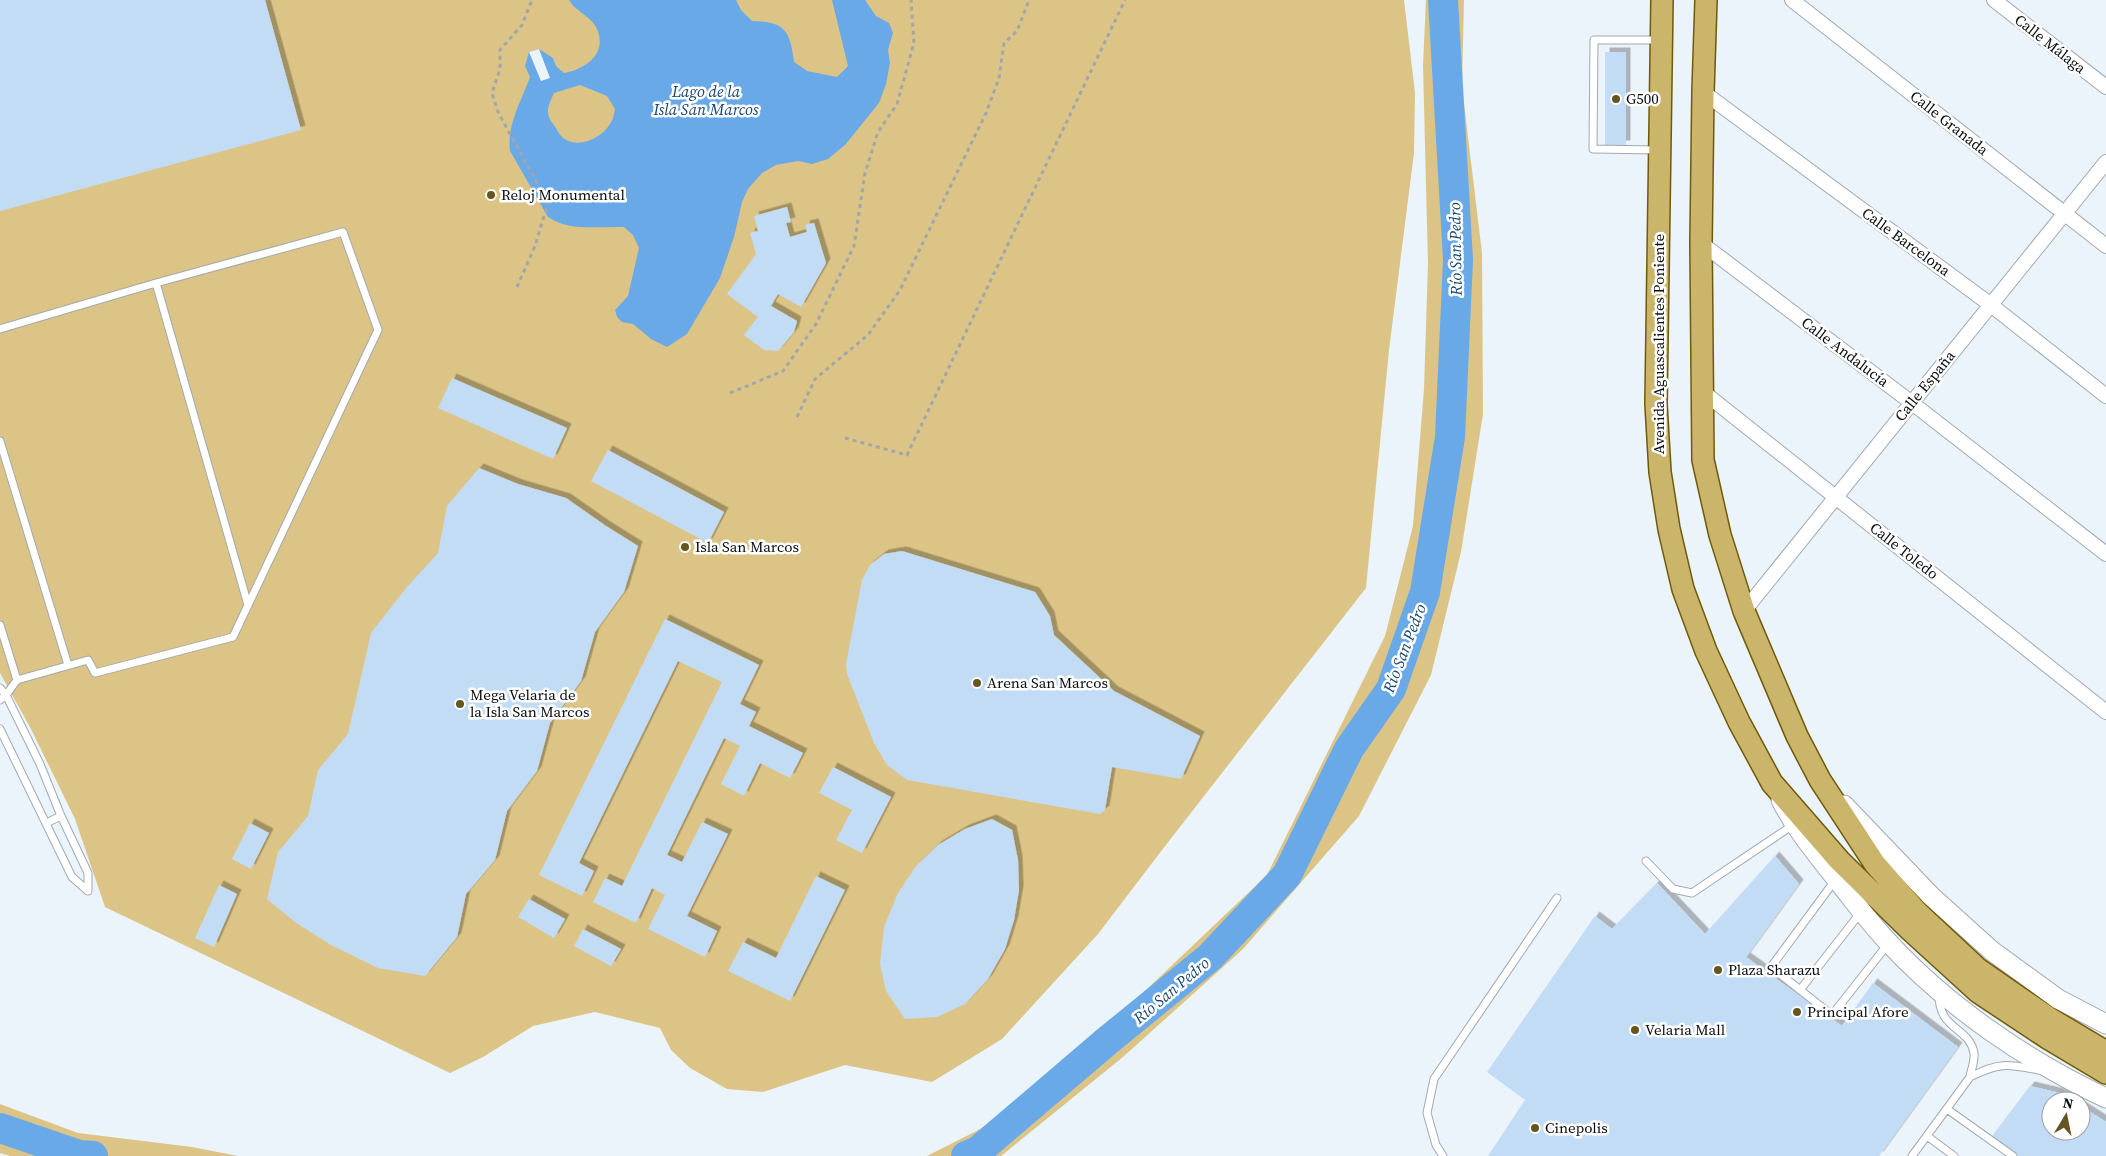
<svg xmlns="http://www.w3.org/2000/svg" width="2106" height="1156" font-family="'Source Serif 4',serif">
  <defs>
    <filter id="shadow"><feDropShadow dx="4.5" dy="-4.5" stdDeviation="0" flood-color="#0004"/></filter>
  </defs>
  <rect width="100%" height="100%" fill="#ebf3fb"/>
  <path fill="#dcc486" d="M0 0H1404L1415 93 1414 153 1389 350 1366 588 1162 850 1098 934 1002 1039 932 1082 845 1065 763 1092 727 1089 690 1068 671 1050 660 1028 595 1012 533 1026 483 1057 450 1073 105 907 75 819 31 729 0 673Z
    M1426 0H1464L1462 87 1482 253 1483 414 1461 552 1431 675 1359 816 1243 949 1123 1057 1001 1156H927L1010 1114 1147 989 1267 875 1385 636 1413 526 1424 389 1428 264 1423 65Z
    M0 1104 78 1133 192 1147 238 1156H10L0 1153Z"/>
  <path fill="#69a9e8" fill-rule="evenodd" d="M569 0H736L741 10 752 21C785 22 790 30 794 62L807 71 837 77 848 66 832 0H865L876 16 889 23 893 33 888 50 890 63 886 84 879 103 845 145 828 159 812 164 798 161 776 165 762 173 748 189 742 202 734 237 720 278 687 334 667 347 651 339 633 324 622 322 617 317 615 310 628 296 639 248 633 235 624 227C598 226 570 232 548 217L510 151C507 124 521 102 530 77L525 66 529 52 539 49 553 58 556 66 564 73C586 69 609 53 596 27 590 16 574 10 569 0ZM580 85 607 96 615 109C614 114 613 120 610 124 601 139 578 149 563 138 560 135 558 132 556 128 545 114 546 110 554 93Z"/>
  <path fill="#ebf3fb" d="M539 49 550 78 541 81 529 52Z"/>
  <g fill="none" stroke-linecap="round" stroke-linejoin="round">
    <path stroke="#69a9e8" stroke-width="30" d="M0 1128 79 1155 93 1156
      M966 1156 978 1151 1107 1041 1210 957 1287 875 1349 749 1391 689 1425 592 1450 437 1458 260 1443 0"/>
  </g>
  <path fill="#c2dcf6" filter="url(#shadow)" d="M0 0H265L301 130 0 211Z
    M1605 52H1626V145H1605Z
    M787 207 791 222 786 223 790 237 807 232 805 225 814 223 826 263 801 307 778 294 771 306 797 321 794 332 778 351 764 350 744 335 758 317 727 294 756 254 750 233 758 231 754 216Z
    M452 378 567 428 553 459 438 408Z
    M608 450 724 512 708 543 591 481Z
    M479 468 518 484 566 498 606 526 638 546 624 592 595 632 581 681 550 723 537 771 507 811 495 860 466 894 457 937 425 976 378 968 331 945 295 922 267 899 278 852 308 816 318 770 348 734 371 633 406 588 438 553 447 506Z
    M902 551 1035 592 1050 616 1054 635 1114 691 1200 736 1181 779 1112 767 1105 810 1100 814 907 780 887 765 874 743 847 674 846 664 862 580 870 565 884 554Z
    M665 619 759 665 740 704 756 712 749 726 803 753 790 778 760 763 744 796 721 784 740 746 724 738 667 855 682 862 702 822 728 834 687 916 717 931 705 957 648 929 665 895 652 888 636 923 593 902 605 878 622 886 722 682 678 661 579 863 594 871 582 896 539 875Z
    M833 767 891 797 862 853 836 840 852 810 819 793Z
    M992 819 1012 830 1018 860 1019 890 1014 920 1005 949 988 979 965 1004 937 1017 905 1019 886 991 880 964 884 927 898 893 916 866 938 845 965 829Z
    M250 823 269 833 251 869 232 859Z
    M1775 856 1799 884 1746 957 1842 1026 1873 983 1958 1047 1879 1156H1488L1525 1100 1487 1072 1595 916 1612 929 1657 883 1705 934Z
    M816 876 845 890 790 1001 728 971 743 942 776 958Z
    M219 885 237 894 214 947 195 938Z
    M529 899 565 919 554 938 518 917Z
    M583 929 621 949 611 966 574 946Z
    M2030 1086 2060 1093 2072 1101H2051V1131H2081V1106L2106 1122V1156H2018L1992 1136Z"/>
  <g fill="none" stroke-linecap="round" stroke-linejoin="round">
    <g stroke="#a1a9b1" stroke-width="9">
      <path id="lane" d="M1657 150 1593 149 1594 40H1660
        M156 283 248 605
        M0 329 156 283 343 232 378 330 233 637 95 673 88 660 17 680
        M0 441 68 665
        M0 625 17 680 6 695 0 700
        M0 688 6 695 40 764 61 816 88 873V891L72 877 0 729
        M46 823 61 816
        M1646 861 1673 889 1692 893 1793 825
        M1836 879 1771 967 1832 1015 1888 944
        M1800 990 1861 912
        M1970 1077C1999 1062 2007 1064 2039 1070
        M1947 1109 2013 1156
        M1927 1136 1954 1156
        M1443 1156 1436 1145 1427 1113 1434 1079 1557 898
        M1912 1156 1970 1077C1971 1070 1975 1061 1974 1053 1969 1026 1938 1031 1939 993"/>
    </g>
    <g stroke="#a1a9b1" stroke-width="16">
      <path id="street" d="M1792 0 2106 246
        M1994 0 2106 87
        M1703 92 1991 305 2106 396
        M1701 243 1912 403 2106 554
        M1702 391 2106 712
        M1744 611 2106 162"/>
    </g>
    <g stroke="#a1a9b1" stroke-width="21">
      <path id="secondary" d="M1781 800C1796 830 1816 853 1837 880 1854 901 1869 922 1888 942 1947 1006 2027 1061 2106 1098
        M1844 805 1931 896 1992 951 2058 999 2106 1024"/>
    </g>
    <g stroke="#705a09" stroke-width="24">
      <path id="primary" d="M1662 0 1656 404 1660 472 1669 529 1683 589 1706 651 1739 722 1772 783 1839 860 1910 930 1978 992 2049 1039 2106 1073
        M1706 0 1703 92 1701 243 1703 460 1720 535 1744 611 1797 736 1820 780 1875 864 1917 912 1978 969 2049 1018 2106 1052"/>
    </g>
    <path stroke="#a0a6ac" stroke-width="3" stroke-dasharray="4 4" stroke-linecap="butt" d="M517 287 535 246 548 203 498 112 492 93 500 69V50L522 25 532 0
      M730 393 783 371 816 324 854 246 865 173 878 132 897 104 914 43 911 0
      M797 417 815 379 868 335 900 290 986 113 999 78 1004 43 1017 31 1029 0
      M845 438 907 455 1125 0"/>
    <use href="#lane" stroke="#fff" stroke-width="7"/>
    <use href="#street" stroke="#fff" stroke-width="14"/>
    <use href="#secondary" stroke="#fff" stroke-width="19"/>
    <use href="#primary" stroke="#cab56a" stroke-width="21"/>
  </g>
  <g fill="#665421" stroke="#fff" stroke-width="2">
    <circle cx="1616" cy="99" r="5"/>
    <circle cx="491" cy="195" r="5"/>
    <circle cx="685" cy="547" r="5"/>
    <circle cx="977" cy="683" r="5"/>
    <circle cx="460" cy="704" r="5"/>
    <circle cx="1718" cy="970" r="5"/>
    <circle cx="1797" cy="1012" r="5"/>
    <circle cx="1635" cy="1030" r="5"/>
    <circle cx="1535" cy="1128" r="5"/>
  </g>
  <g text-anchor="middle" stroke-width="5" stroke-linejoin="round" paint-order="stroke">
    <g font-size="15" fill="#090c0e" stroke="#fff">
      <text transform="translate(2050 44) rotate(38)" y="5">Calle Málaga</text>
      <text transform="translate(1949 123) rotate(38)" y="5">Calle Granada</text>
      <text transform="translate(1906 242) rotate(36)" y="5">Calle Barcelona</text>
      <text transform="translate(1659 344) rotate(-90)" y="5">Avenida Aguascalientes Poniente</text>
      <text transform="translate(1845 352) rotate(37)" y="5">Calle Andalucía</text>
      <text transform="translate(1925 386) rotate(-51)" y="5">Calle España</text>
      <text transform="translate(1904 551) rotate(38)" y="5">Calle Toledo</text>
    </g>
    <g font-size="15" fill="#090c0e" stroke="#fff" text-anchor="start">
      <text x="1626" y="104">G500</text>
      <text x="501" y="200">Reloj Monumental</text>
      <text x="695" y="552">Isla San Marcos</text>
      <text x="987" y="688">Arena San Marcos</text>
      <text x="470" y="700">Mega Velaria de<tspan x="470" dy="17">la Isla San Marcos</tspan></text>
      <text x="1728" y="975">Plaza Sharazu</text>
      <text x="1807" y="1017">Principal Afore</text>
      <text x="1645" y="1035">Velaria Mall</text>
      <text x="1545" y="1133">Cinepolis</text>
    </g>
    <g font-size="16" font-style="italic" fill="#18466f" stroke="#fff">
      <text x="706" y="97">Lago de la<tspan x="706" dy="18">Isla San Marcos</tspan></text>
      <text transform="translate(1455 249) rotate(-91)" y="6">Río San Pedro</text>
      <text transform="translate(1404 648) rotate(-69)" y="6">Río San Pedro</text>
      <text transform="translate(1171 990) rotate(-40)" y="6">Río San Pedro</text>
    </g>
  </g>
  <g transform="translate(2066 1116) rotate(10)"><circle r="24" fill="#ffffff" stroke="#9d9e9f"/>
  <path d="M0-4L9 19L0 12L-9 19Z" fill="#665421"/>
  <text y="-8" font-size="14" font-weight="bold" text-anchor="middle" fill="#090c0e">N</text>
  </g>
</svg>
